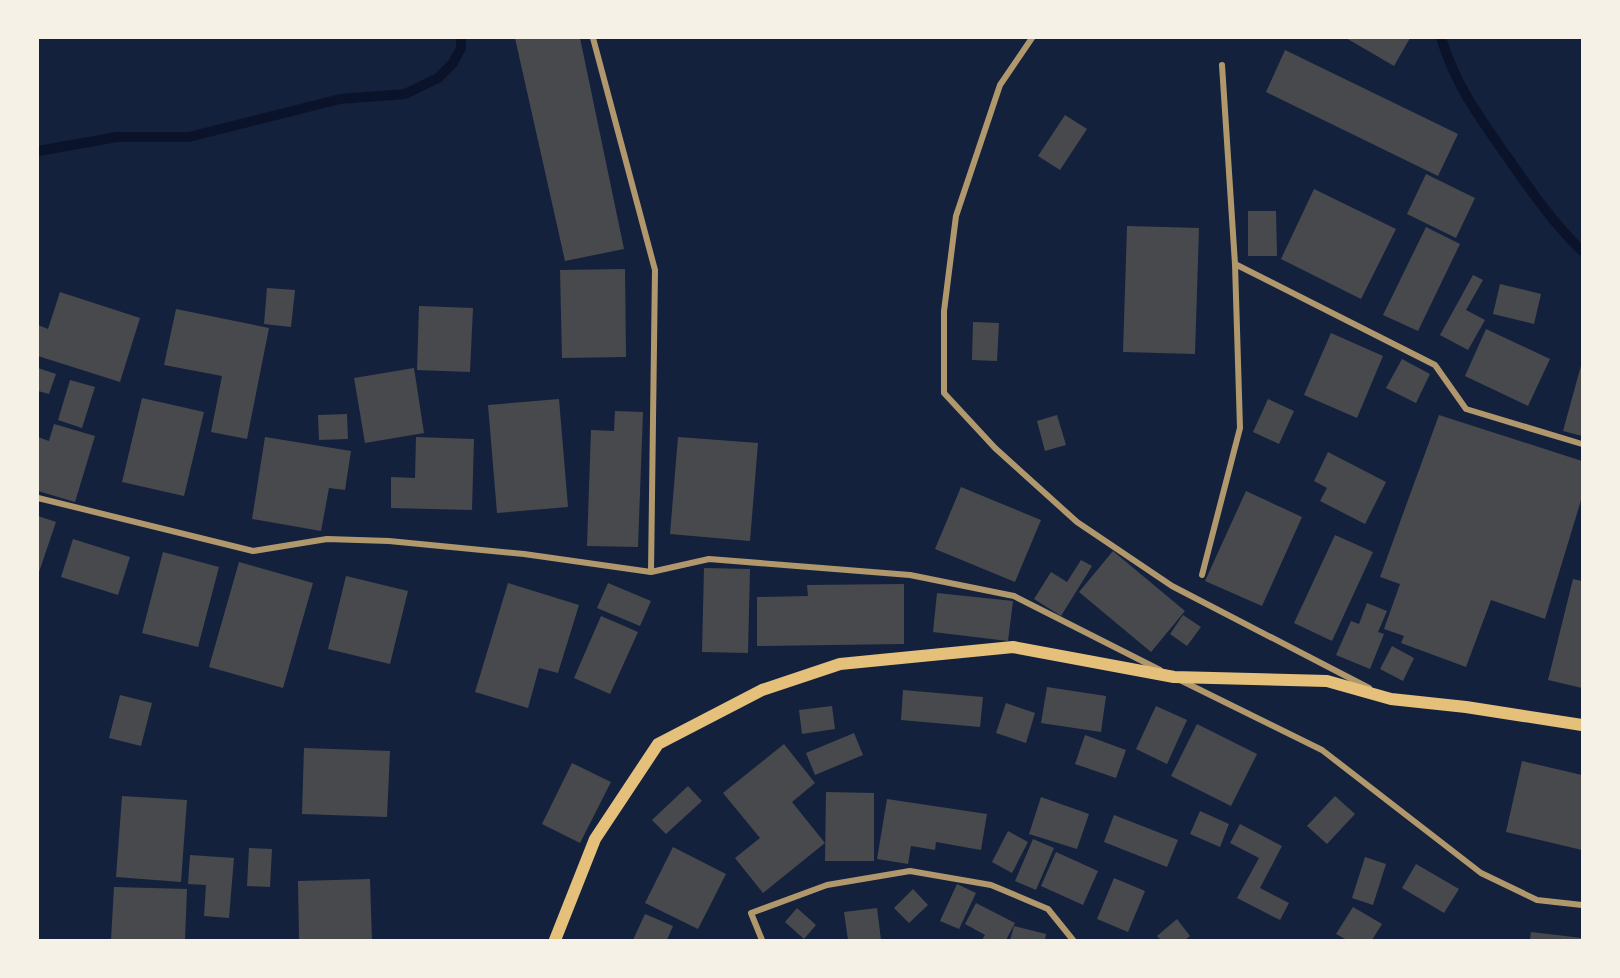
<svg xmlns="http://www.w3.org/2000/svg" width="1620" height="978" font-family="Montserrat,sans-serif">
  <rect width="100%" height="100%" fill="#14213d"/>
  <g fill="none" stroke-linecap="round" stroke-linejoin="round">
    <path stroke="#0b132b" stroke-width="10" d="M1441 38C1457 88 1478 115 1508 158 1531 191 1553 223 1582 251
      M38 151 117 137H189L340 99 405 94 438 78 453 63 461 48V38"/>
  </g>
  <path fill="#48494c" d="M515 38H580L624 249 565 261Z
    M1346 38H1410L1394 66Z
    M1285 50 1458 134 1438 176 1266 92Z
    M1065 115 1087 129 1060 170 1038 156Z
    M1426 174 1475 198 1456 238 1407 214Z
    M1314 189 1396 229 1361 299 1281 259Z
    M1248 211H1276L1277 256H1248Z
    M1127 226 1199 228 1195 354 1123 352Z
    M1426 227 1460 244 1418 331 1383 315Z
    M625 269 626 357 562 358 560 270Z
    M1473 275 1483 280 1466 310 1485 320 1468 350 1440 335Z
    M1500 284 1541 294 1534 324 1493 314Z
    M267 288 295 290 291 327 264 324Z
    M60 292 140 318 120 382 38 356V325L48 329Z
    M419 306 473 308 470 372 417 370Z
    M176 309 269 328 247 439 211 432 222 376 164 365Z
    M973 322 999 323 997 361 972 360Z
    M1486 329 1550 359 1528 406 1465 376Z
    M1331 333 1383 356 1357 418 1304 395Z
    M1402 359 1430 374 1416 403 1386 388Z
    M1582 362V436L1563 431Z
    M38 368 56 374 49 394 38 391Z
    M414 368 424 433 365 443 354 378Z
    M70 380 95 387 82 428 58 420Z
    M142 398 204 412 184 496 122 482Z
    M559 399 568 507 497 513 488 405Z
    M1268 399 1294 411 1279 444 1253 432Z
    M615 411 643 412 638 547 587 546 591 430 614 431Z
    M347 414 348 439 319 440 318 415Z
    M1057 415 1066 445 1045 451 1037 421Z
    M1439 415 1582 461V497L1545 619 1491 600 1466 667 1401 643 1404 636 1384 629 1400 584 1380 577Z
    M54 424 95 436 75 502 38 491V437L49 441Z
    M265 437 351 451 345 490 329 488 321 531 252 519Z
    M416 437 474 439 472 510 391 508V477L415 478Z
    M678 437 758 443 750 541 670 534Z
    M1328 452 1386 482 1365 524 1320 501 1327 488 1314 481Z
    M961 487 1041 520 1015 582 935 549Z
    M1246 491 1302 517 1262 606 1205 581Z
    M38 516 56 522 38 575Z
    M1335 535 1373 552 1332 641 1294 623Z
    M73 539 130 557 118 595 61 577Z
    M1113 551 1185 611 1151 652 1079 592Z
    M163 552 219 567 198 647 142 633Z
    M1081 560 1092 566 1061 616 1034 599 1051 572 1067 582Z
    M239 562 313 583 283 688 209 667Z
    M704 568 750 569 748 653 702 652Z
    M346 576 408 591 390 664 328 649Z
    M1573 579 1582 581V688L1548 680Z
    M508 583 579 605 558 673 539 668 528 708 475 692Z
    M608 583 651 601 640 626 597 608Z
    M904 584V644L757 646V597L808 596 807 585Z
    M937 593 1013 601 1008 641 933 632Z
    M1367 603 1387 611 1378 632 1384 634 1370 669 1336 655 1351 621 1359 624Z
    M1183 615 1201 627 1187 646 1170 634Z
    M601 616 638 632 610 694 574 678Z
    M1392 646 1414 658 1403 681 1380 669Z
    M1047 687 1106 696 1101 732 1041 723Z
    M903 690 983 697 980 727 901 720Z
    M120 695 152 703 141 746 109 738Z
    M1006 703 1035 713 1026 743 996 733Z
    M832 706 835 729 802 734 799 710Z
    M1156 706 1187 720 1167 764 1136 749Z
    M1197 724 1257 754 1231 806 1171 776Z
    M854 733 863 755 815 775 806 753Z
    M1085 735 1126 750 1116 778 1075 764Z
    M784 744 815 783 792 802 825 843 763 893 735 858 760 838 723 793Z
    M304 748 390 751 387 817 302 814Z
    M1522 761 1582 775V850L1506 832Z
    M572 763 611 782 580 843 542 824Z
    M688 786 702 801 666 834 652 820Z
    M826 792 874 793V861H825Z
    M122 796 187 800 181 882 116 877Z
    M1335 796 1355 814 1327 844 1307 826Z
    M1041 797 1089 814 1077 849 1029 834Z
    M887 799 987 814 981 850 936 842 935 850 911 846 908 864 877 859Z
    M1200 811 1229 824 1220 847 1190 834Z
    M1114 815 1178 840 1167 867 1104 842Z
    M1240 824 1282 846 1260 888 1289 903 1280 920 1237 898 1259 858 1230 843Z
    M1008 831 1028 842 1012 873 992 862Z
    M1033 839 1054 848 1036 890 1015 881Z
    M673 847 726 874 698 929 645 903Z
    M249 848 272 849 270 887 247 886Z
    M1056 852 1098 871 1083 905 1041 886Z
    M190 855 234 858 229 918 204 916 206 885 188 884Z
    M1365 857 1386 864 1373 905 1352 898Z
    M1416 864 1459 889 1444 913 1402 888Z
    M1114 878 1145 891 1128 932 1097 919Z
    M370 879 372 940H299L298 881Z
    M957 884 976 893 959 929 940 921Z
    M114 887 187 889 185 940H111Z
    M913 889 928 905 909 923 894 908Z
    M976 903 1015 923 1006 940H982L985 935 965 924Z
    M1353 907 1382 924 1372 940H1347L1336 934Z
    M797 908 816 925 804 939 785 922Z
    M877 908 881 940H848L844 912Z
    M645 914 673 926 667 940H633Z
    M1177 919 1190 936 1185 940H1161L1157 936Z
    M1014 926 1046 934 1045 940H1010Z
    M1531 932 1582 938V940H1530Z"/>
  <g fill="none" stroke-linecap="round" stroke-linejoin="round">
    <path stroke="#b1986c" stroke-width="6" d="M593 38 655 270 651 572
      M1032 38 1000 85 956 216 944 311V393L995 448 1077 522 1172 586 1369 688
      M1235 264 1435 365 1466 409 1582 444
      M38 498 253 551 327 539 389 541 524 554 651 572 709 559 910 575 1014 596 1160 670
      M1202 575 1240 428 1235 264 1222 65
      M1180 680 1322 750 1481 873 1537 900 1582 905
      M762 940 751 913 827 885 910 871 991 885 1048 909 1073 940"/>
    <path stroke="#e5c07b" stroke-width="12" d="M555 940 595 839 658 744 762 690 840 664 1013 647 1174 677 1327 681 1391 699 1466 707 1582 725"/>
  </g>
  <rect width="1620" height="978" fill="none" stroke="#f6f1e7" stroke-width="78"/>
</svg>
